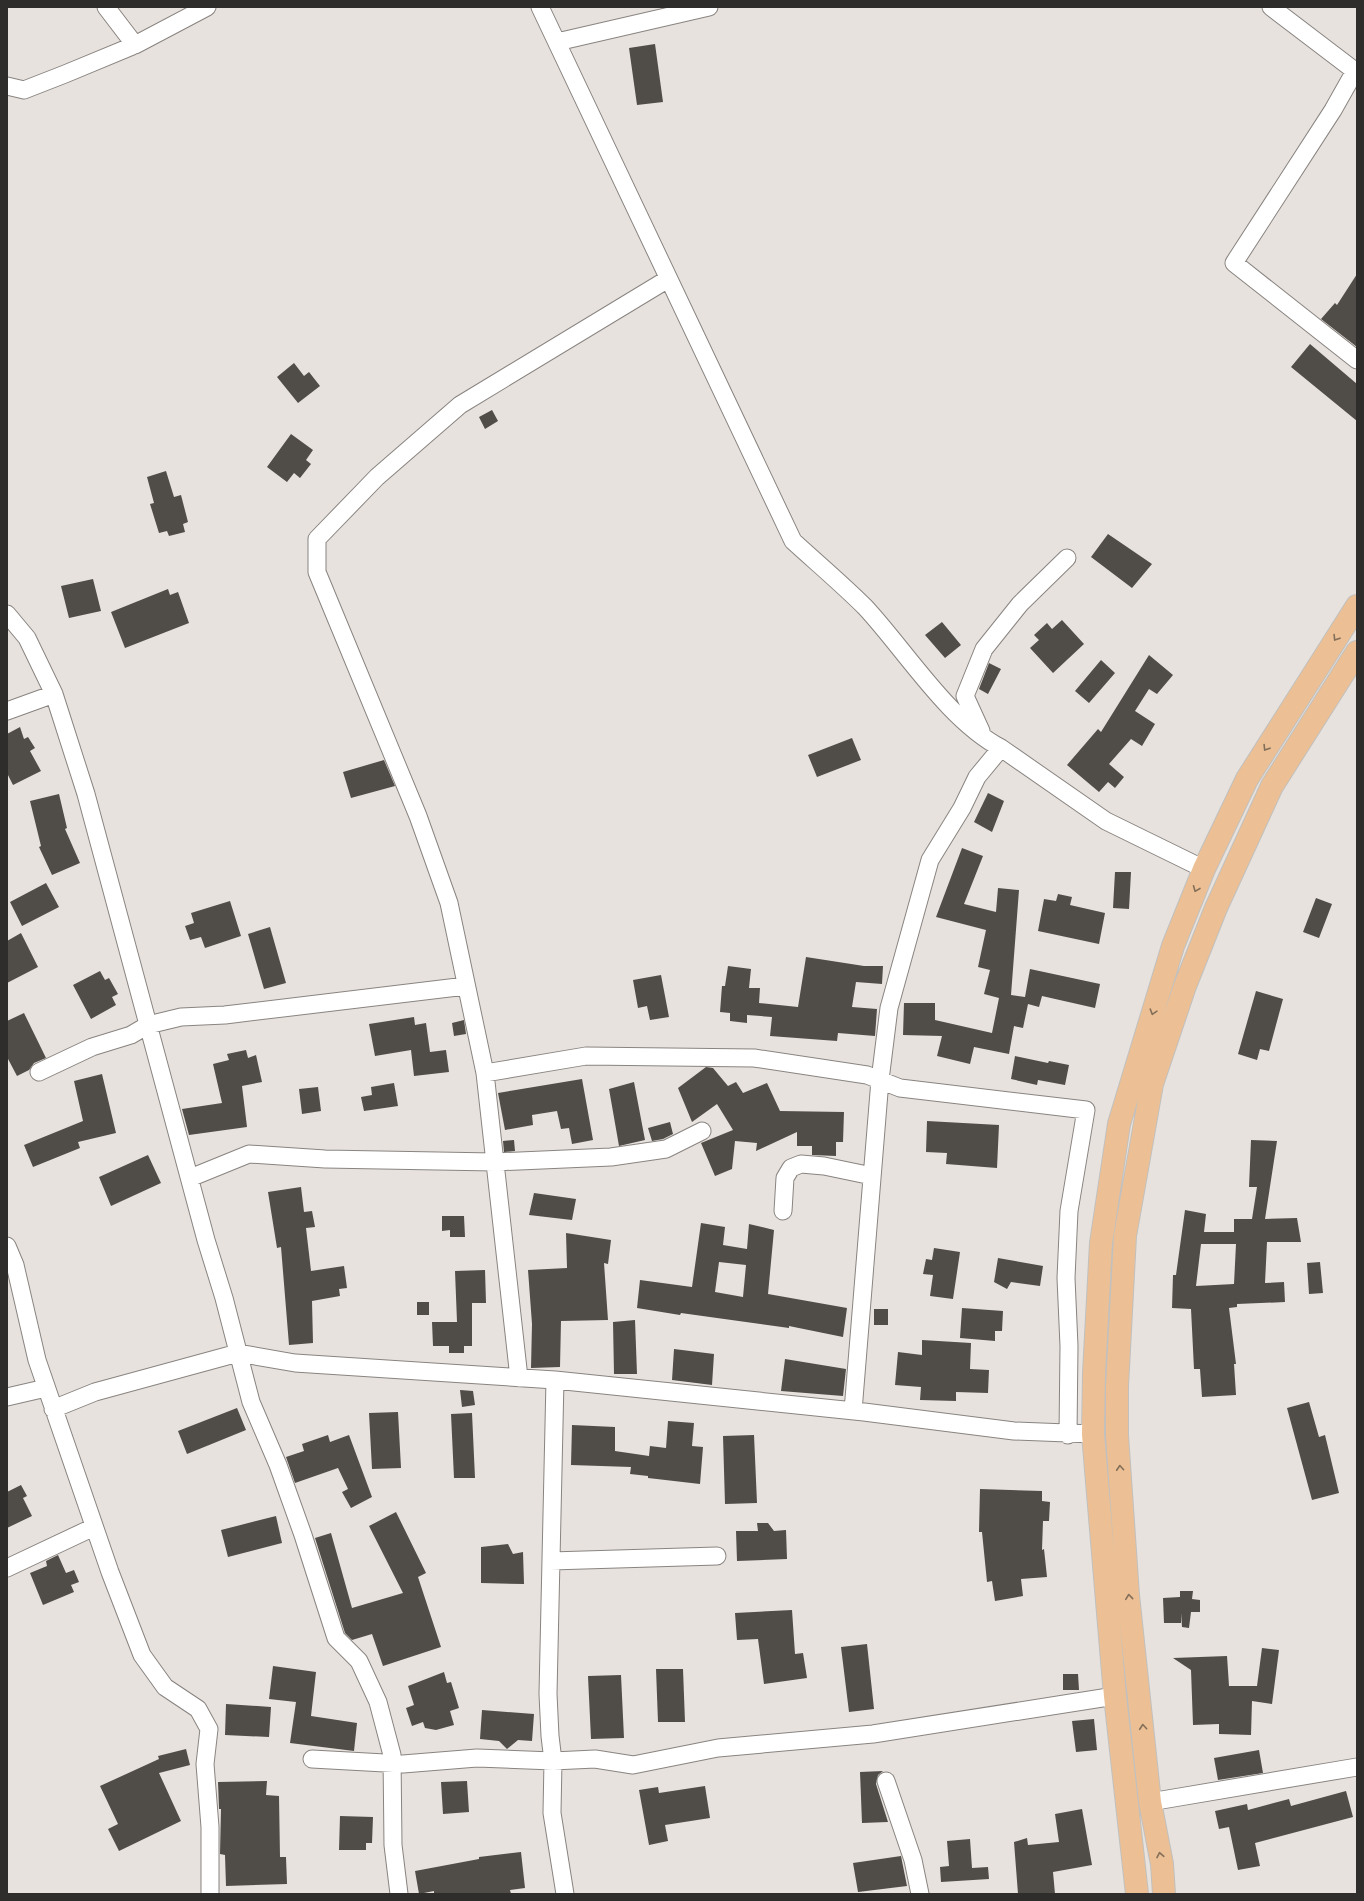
<svg xmlns="http://www.w3.org/2000/svg" width="1364" height="1901" font-family="Helvetica,sans-serif">
  <rect width="100%" height="100%" fill="#e7e2dd"/>
  <path fill="#504c48" fill-rule="evenodd" d="M655 44 663 102 637 105 629 48Z
    M1357 274V347L1321 319 1335 303 1337 305Z
    M1310 344 1357 384V421L1291 367Z
    M294 363 304 376 309 372 320 386 298 403 277 377Z
    M492 410 498 421 485 429 479 417Z
    M291 434 313 450 306 460 311 464 300 478 294 473 287 482 267 467Z
    M166 471 174 497 181 495 188 522 183 524 185 532 169 536 167 531 159 533 150 504 154 503 147 477Z
    M1108 534 1152 564 1132 588 1091 557Z
    M93 579 101 611 69 618 61 586Z
    M168 589 170 595 178 592 189 623 125 648 111 612Z
    M1062 620 1084 644 1053 673 1030 648 1039 640 1034 635 1047 623 1052 629Z
    M942 622 961 645 945 658 925 635Z
    M1149 655 1173 675 1157 694 1149 689 1135 711 1155 724 1142 746 1131 739 1109 764 1124 777 1115 788 1108 782 1099 792 1067 765 1098 729 1101 732Z
    M1101 660 1115 673 1089 703 1075 691Z
    M989 663 1001 669 988 694 979 689Z
    M20 727 24 739 28 737 35 748 30 751 41 771 13 785 7 773V734Z
    M852 738 861 760 817 777 808 755Z
    M384 760 395 786 351 798 343 772Z
    M988 793 1004 801 992 832 974 822Z
    M59 794 67 828 65 829 80 863 52 875 39 847 41 846 30 801Z
    M962 848 983 856 964 904 996 912 998 888 1019 890 1011 995 1025 997 1030 969 1100 984 1095 1008 1042 996 1039 1007 1028 1004 1023 1028 1014 1026 1009 1054 974 1047 970 1064 937 1056 942 1036 903 1035 904 1003H935V1020L992 1033 999 998 984 994 990 970 978 967 986 930 936 917Z
    M1115 872H1131L1129 909 1113 908Z
    M46 883 59 907 22 926 10 902Z
    M1058 894 1072 897 1070 905 1105 913 1099 944 1038 931 1044 899 1056 901Z
    M1316 898 1332 904 1319 938 1303 932Z
    M230 901 241 936 205 948 201 937 190 940 185 926 194 923 191 913Z
    M270 927 286 983 264 989 248 934Z
    M21 933 38 967 7 983V941Z
    M806 957 864 966H883L882 984 856 982 852 1007 877 1009 875 1036 838 1033 837 1041 770 1036 772 1017 747 1015V1023L730 1021V1013L720 1012 722 986H725L728 966 751 969 749 988H760L759 1003 798 1007Z
    M100 971 105 980 109 978 118 994 112 997 116 1005 91 1019 73 985Z
    M661 975 669 1017 650 1020 647 1006 638 1008 633 980Z
    M1256 991 1283 999 1269 1051 1260 1049 1257 1060 1238 1054Z
    M24 1013 46 1058 34 1063 29 1070 17 1076 7 1057V1021Z
    M414 1017 415 1025 426 1023 430 1052 446 1050 449 1072 414 1076 411 1050 375 1056 369 1024Z
    M464 1020 466 1034 454 1036 452 1023Z
    M246 1050 248 1058 256 1055 262 1082 242 1086 247 1127 189 1135 182 1109 222 1103 213 1064 229 1060 227 1054Z
    M1015 1056 1048 1063 1049 1061 1069 1065 1065 1085 1038 1080 1037 1085 1011 1079Z
    M706 1067 713 1068 728 1086 736 1082 743 1093 767 1083 780 1111 844 1112 843 1142H836V1156L812 1155V1146H797V1132L756 1151 757 1143 735 1141 732 1169 715 1176 701 1143 733 1130 717 1104 692 1122 678 1088Z
    M102 1074 116 1133 78 1142 80 1148 33 1167 24 1145 83 1121 74 1081Z
    M582 1079 593 1140 572 1144 569 1128 561 1129 557 1111 532 1115 533 1125 505 1130 498 1093Z
    M634 1082 645 1140 619 1146 609 1089Z
    M394 1083 398 1106 364 1111 361 1097 372 1095 371 1087Z
    M318 1087 321 1111 302 1114 299 1089Z
    M927 1121 999 1125 997 1168 946 1164 947 1153 926 1152Z
    M670 1122 673 1134 663 1139 652 1141 648 1128Z
    M514 1140 515 1151 504 1152 503 1141Z
    M1251 1140 1277 1141 1265 1219 1297 1218 1301 1242H1267L1265 1283 1284 1282 1285 1302 1237 1304V1307L1229 1308 1236 1364H1234L1236 1395 1202 1397 1200 1369H1194L1191 1309 1172 1308 1173 1275H1176L1185 1210 1206 1214 1204 1232H1234V1219H1252L1257 1187H1249ZM1201 1244H1236L1234 1284 1196 1286Z
    M148 1155 161 1183 111 1206 99 1177Z
    M301 1187 304 1212 312 1211 315 1227 306 1228 311 1271 344 1266 347 1288 339 1289 340 1296 312 1301 313 1343 289 1345 281 1247 277 1248 268 1192Z
    M534 1193 576 1199 572 1220 529 1215Z
    M442 1216H464L465 1237H450V1230L442 1231Z
    M701 1223 725 1227 723 1245 747 1249 749 1224 774 1230 768 1294 847 1308 843 1337 789 1326V1328L681 1313 680 1315 637 1308 640 1280 692 1287ZM719 1262 746 1265 743 1297 715 1292Z
    M566 1233 611 1240 608 1264 604 1263 608 1320 561 1321 560 1367 531 1368 532 1324 528 1270 567 1268Z
    M934 1248 960 1252 953 1299 930 1296 933 1275 923 1274 926 1259 932 1260Z
    M998 1258 1043 1266 1040 1286 1011 1282 1007 1289 994 1282Z
    M1320 1262 1323 1293 1309 1294 1307 1263Z
    M485 1270 486 1303H472V1346H464V1353H449V1346H433L432 1322H457L455 1271Z
    M417 1302H429V1315H417Z
    M962 1308 1003 1311 1002 1331H995V1341L960 1338Z
    M874 1309H888V1325H874Z
    M635 1320 637 1374H614L613 1322Z
    M922 1340 971 1343 970 1369 989 1370 988 1393 956 1392V1401L920 1400 921 1387 895 1385 898 1352 922 1355Z
    M674 1349 714 1354 712 1385 672 1380Z
    M785 1359 846 1369 843 1396 781 1391Z
    M460 1390 473 1391 475 1405 462 1407Z
    M1309 1402 1319 1437 1325 1435 1339 1493 1312 1500 1287 1408Z
    M237 1408 246 1430 187 1454 178 1431Z
    M398 1412 401 1468 372 1469 369 1413Z
    M472 1413 475 1478H454L451 1414Z
    M668 1421 694 1423 692 1446 703 1447 700 1484 648 1478V1476L630 1474 631 1467 571 1465 572 1425 615 1427V1451L649 1456 650 1446 666 1448Z
    M328 1435 330 1442 349 1435 372 1497 351 1508 342 1492 348 1489 338 1468 295 1483 286 1457 304 1451 302 1444Z
    M754 1435 757 1503 725 1504 723 1436Z
    M21 1485 27 1496 23 1498 32 1516 7 1528V1492Z
    M980 1489 1042 1491V1501L1050 1502 1049 1521H1043L1042 1550 1044 1549 1047 1577 1021 1579 1023 1596 995 1601 992 1581 987 1582 982 1532H979Z
    M396 1512 426 1573 418 1577 441 1647 383 1666 372 1634 352 1640 345 1633 315 1538 331 1533 352 1608 403 1593 369 1526Z
    M276 1516 282 1543 228 1557 221 1530Z
    M757 1523H768L774 1531 786 1530 787 1559 737 1561 736 1531H758Z
    M508 1544 513 1554 523 1552 524 1584 481 1583V1547Z
    M58 1555 66 1573 74 1570 79 1582 71 1585 74 1592 43 1605 30 1573 47 1566 46 1561Z
    M1180 1591H1193L1192 1599 1200 1600V1612H1191L1189 1628 1182 1627 1181 1613V1623H1164L1163 1598 1180 1597Z
    M792 1610 795 1654 803 1653 807 1678 764 1684 758 1639 737 1640 735 1613Z
    M867 1644 874 1709 849 1712 841 1647Z
    M1262 1648 1279 1650 1272 1704 1252 1701 1251 1735 1219 1734V1724L1193 1725 1191 1670 1173 1658 1227 1656 1229 1686H1257Z
    M273 1666 316 1672 311 1716 357 1723 354 1751 290 1743 296 1702 269 1699Z
    M656 1669H683L685 1722H658Z
    M444 1672 447 1683 451 1682 459 1708 450 1711 454 1725 436 1730 425 1728 423 1722 412 1726 406 1708 414 1705 408 1686Z
    M1063 1674H1078L1079 1690H1063Z
    M621 1675 624 1738 591 1739 588 1676Z
    M226 1704 271 1707 269 1737 225 1735Z
    M482 1710 534 1714 532 1741 518 1740 507 1749 499 1741 480 1739Z
    M1094 1719 1097 1750 1076 1752 1072 1721Z
    M186 1749 190 1765 159 1773 181 1821 119 1851 108 1829 118 1824 100 1786 159 1759 158 1756Z
    M1259 1750 1263 1773 1218 1780 1214 1758Z
    M883 1771 878 1775 876 1784 888 1822 862 1823 860 1772Z
    M267 1781 266 1795 279 1796 280 1857H286L287 1884 226 1886 225 1855 220 1854 221 1809H219L218 1782Z
    M467 1781 469 1812 443 1814 441 1782Z
    M705 1786 710 1818 665 1825 668 1841 649 1845 639 1790 658 1787 659 1793Z
    M1346 1791 1353 1817 1255 1843 1260 1866 1238 1870 1229 1827 1219 1829 1215 1811 1247 1804 1248 1810 1289 1799 1291 1806Z
    M1082 1809 1092 1865 1053 1872 1055 1894H1018L1014 1842 1027 1838 1028 1845 1059 1842 1055 1814Z
    M340 1816 373 1817 372 1843H366V1850H339Z
    M970 1839 972 1868 988 1867 989 1879 941 1882 940 1867 949 1866 947 1841Z
    M521 1852 525 1888 510 1890 511 1894H434V1891L419 1894 415 1871 479 1859V1857Z
    M901 1856 907 1886 858 1892 853 1863Z"/>
  <g fill="none" stroke-linecap="round" stroke-linejoin="round">
    <g stroke="#898480" stroke-width="19">
      <path id="street" d="M106 7 135 45
        M540 7 793 541C817 563 842 584 865 607 906 651 948 720 1001 748L1106 821 1204 869
        M1271 7 1355 71 1333 110 1234 263 1357 360
        M557 42 709 7
        M7 86 24 90 65 74 135 45 207 7
        M7 614 27 638 54 694
        M7 711 54 694 86 794 206 1240 224 1298 251 1402 278 1465 303 1535 336 1638 359 1661 378 1702 392 1755 393 1845 399 1894
        M981 731 965 696 984 649 1020 604 1067 558
        M39 1072 92 1047 131 1035 148 1025 181 1017 225 1015 466 986
        M485 1073 586 1056 754 1058 867 1075 900 1088 1086 1110 1069 1211 1066 1278 1069 1346 1068 1435
        M190 1178 249 1154 325 1159 494 1162 611 1157 666 1149 702 1131
        M783 1211 785 1178 791 1168 801 1164 824 1166 872 1176
        M7 1246 15 1265 37 1360 110 1572 142 1655 165 1687 198 1709 209 1729 205 1764 210 1827V1894
        M519 1378 485 1073 449 903 418 816 317 572V539L377 477 460 405 668 279
        M555 1380 548 1694 550 1736 553 1761 552 1813 565 1894
        M7 1397 46 1388
        M53 1409 95 1392 238 1353 295 1363 555 1380 864 1412 1014 1431 1093 1434
        M853 1411 880 1080 889 1008 930 860 962 808 977 777 1001 748
        M551 1561 717 1556
        M7 1568 94 1527
        M312 1759 403 1764 477 1758 553 1761 595 1759 633 1765 718 1748 873 1734 1115 1696
        M886 1781 913 1860 920 1894
        M1150 1802 1357 1767"/>
    </g>
    <g stroke="#c1c0bf" stroke-width="24">
      <path id="primary" d="M1137 1894 1115 1696 1093 1434 1094 1373 1101 1243 1119 1124 1173 946 1204 869 1247 779 1357 606
        M1164 1894 1162 1864 1150 1802 1128 1595 1117 1435V1387L1125 1236 1152 1084 1185 986 1216 908 1272 786 1357 652"/>
    </g>
    <use href="#street" stroke="#fff" stroke-width="17"/>
    <use href="#primary" stroke="#ecc094" stroke-width="22"/>
  </g>
  <defs><path id="oneway-chevron" d="M-2-3.5L2.5 0L-2 3.5" fill="none" stroke-width="1.6" stroke-linecap="round" stroke-linejoin="round"/></defs>
  <g stroke="#846f5a">
    <use href="#oneway-chevron" transform="translate(1336 638) rotate(122)"/>
    <use href="#oneway-chevron" transform="translate(1266 748) rotate(122)"/>
    <use href="#oneway-chevron" transform="translate(1196 889) rotate(112)"/>
    <use href="#oneway-chevron" transform="translate(1153 1012) rotate(107)"/>
    <use href="#oneway-chevron" transform="translate(1120 1468) rotate(-94)"/>
    <use href="#oneway-chevron" transform="translate(1129 1597) rotate(-96)"/>
    <use href="#oneway-chevron" transform="translate(1143 1727) rotate(-95)"/>
    <use href="#oneway-chevron" transform="translate(1160 1855) rotate(-101)"/>
  </g>
  <rect width="1364" height="1901" fill="none" stroke="#2f2d2b" stroke-width="16"/>
</svg>
